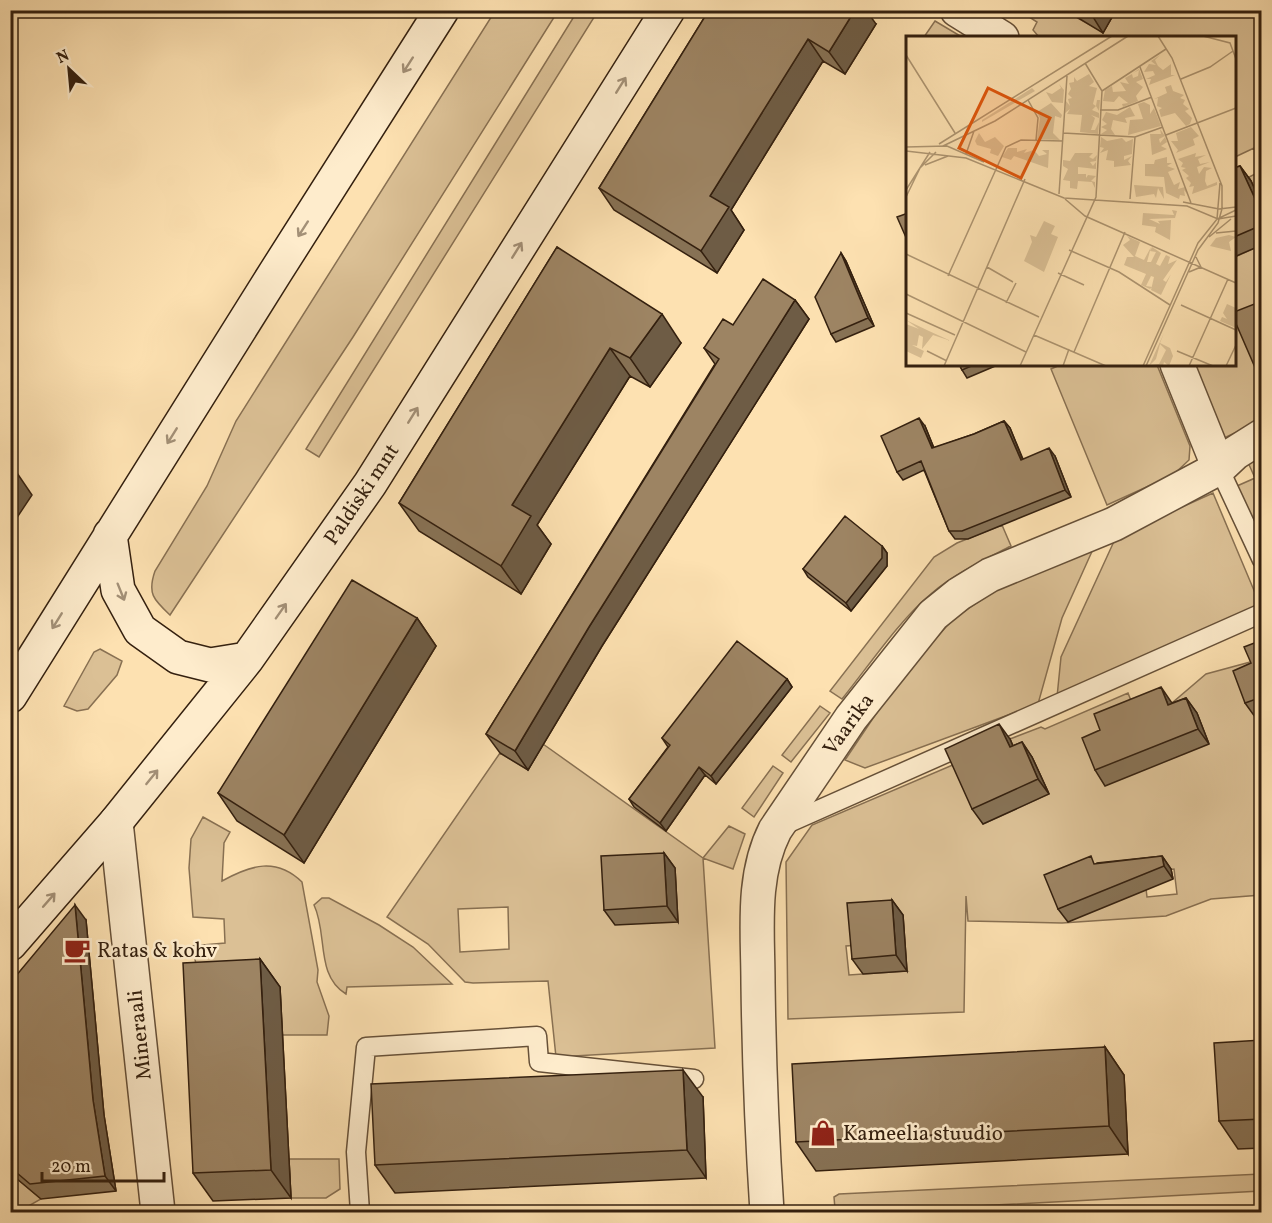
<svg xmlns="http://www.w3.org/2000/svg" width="1272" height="1223" font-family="Vollkorn,serif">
  <rect width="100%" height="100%" fill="#fde1b1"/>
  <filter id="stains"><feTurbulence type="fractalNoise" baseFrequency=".00333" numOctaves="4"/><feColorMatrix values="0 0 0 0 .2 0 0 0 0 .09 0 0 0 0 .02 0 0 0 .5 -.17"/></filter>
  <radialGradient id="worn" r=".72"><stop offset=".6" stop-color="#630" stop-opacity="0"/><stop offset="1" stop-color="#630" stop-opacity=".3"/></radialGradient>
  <path fill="#dbc095" stroke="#887052" stroke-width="1.5" fill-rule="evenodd" d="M578 10 598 11 319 457 306 449Z
    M495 11H558L353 337 170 615C154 600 147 594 155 571L207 486 236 421Z
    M1020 11H1065L1103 32 1116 11H1261V163L1254 148 1235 157 1234 38 1039 37 1033 30 1037 22Z
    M935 21 962 37H924Z
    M1261 171V205L1249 177Z
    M1261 245V421L1224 438 1192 365 1234 364 1235 257Z
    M1062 364 1157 365 1190 446 1189 460 1173 475 1107 505 1051 369Z
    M1261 452V541L1237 486 1255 478 1246 458Z
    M1213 493 1261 607 1057 697 1061 657 1116 537Z
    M1002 525 1011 546C984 560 956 573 932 593 900 619 868 667 842 699L830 691 934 557 957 543Z
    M1094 547 1062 618 1038 704 865 768 845 760 898 681 953 619 999 588Z
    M100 649 122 661 117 675 88 709 77 711 64 706 94 652Z
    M1254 661 1261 715V895L1211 899 1166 916 1062 923 968 921 966 896 964 1012 788 1019 786 862 812 825 955 764 983 824 1049 794 1032 757 1020 763 1010 739 1041 727 1045 729 1128 693 1137 716 1179 720 1172 703 1206 674ZM1174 869 1177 894 1147 897 1144 872ZM859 945 907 971 849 975 846 946Z
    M820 706 830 713 791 762 782 755Z
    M543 744 703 858 729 826 745 834 733 869 703 858 715 1048 556 1057 548 981 473 983 465 982 428 944 387 917 500 753 528 770ZM508 907 509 949 460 952 458 909Z
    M773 766 783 773 754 817 742 808Z
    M203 817 230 832 224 843 222 881C251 865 276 857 302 882L318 970 317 982 329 1016 327 1035H282L280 988 202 991 192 946 225 943 224 919 193 917 189 868 191 839Z
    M322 898H329L379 925 413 947 452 984 347 987 346 994C315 975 328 934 314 905Z
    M289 1159H339L340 1189 326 1198H291Z
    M10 1173 41 1199 18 1212H11Z
    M1261 1174V1191L863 1212H839L835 1209 834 1197 839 1194Z"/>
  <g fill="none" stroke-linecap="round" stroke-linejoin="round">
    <g stroke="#665038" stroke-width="21">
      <path id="lane" d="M1219 468 1262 560
        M782 826 1262 613
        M360 1212 356 1152 366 1047 537 1036 539 1062 694 1079"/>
    </g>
    <g stroke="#665038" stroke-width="36">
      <path id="street" d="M957 10 1002 38
        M1177 364 1219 468
        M116 822 158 1212
        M767 1212C762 1136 759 1060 758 983 758 932 751 877 775 830L851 718 933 615 959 594 990 575 1114 524 1219 468 1235 453 1262 436"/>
    </g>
    <g stroke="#34200f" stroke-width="36">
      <path id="secondary" d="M110 535 118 590 140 630 178 657 210 665 247 659
        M10 696 275 273 442 10
        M10 944 116 822 247 659 370 484 668 10"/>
    </g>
    <use href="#lane" stroke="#feeccc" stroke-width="18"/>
    <use href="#street" stroke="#feeccc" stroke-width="33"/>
    <use href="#secondary" stroke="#feeccc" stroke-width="33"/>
  </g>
  <path fill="#877255" stroke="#34200f" stroke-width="1.5" d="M709 10 876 24 845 74 823 61 731 210 744 230 717 273 614 210 599 188Z
    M1065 10H1116L1103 33Z
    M1240 166 1251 181 1262 205V245L1234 257V168Z
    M557 247 681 343 650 387 630 376 537 525 551 544 521 594 419 531 399 503Z
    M841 253 846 261 874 326 836 342 831 334Z
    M795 300 809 319 602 646 528 770 500 753 486 734 715 364 704 348 733 325Z
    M1262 301V378L1257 372Z
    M959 364H1000L967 378 962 370Z
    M1004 421 1010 428 1023 459 1055 456 1071 497 968 539H955L949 531 924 470 903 480 897 472 925 426 934 448 974 434Z
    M882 546 887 553V566L851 611 808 577 803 569Z
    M417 618 436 646 304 863 237 821 218 793Z
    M1262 640V715L1255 717 1245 703 1251 663Z
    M787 679 792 687 716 784 705 775 666 831 634 807 629 799 668 747 662 738Z
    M1186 698 1197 713 1209 744 1105 786 1095 770 1172 703Z
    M1010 739 1013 746 1022 742 1032 757 1049 794 983 824 972 809Z
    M664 853 675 868 678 922 615 925 604 910Z
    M1162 856 1171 869 1173 879 1068 922 1058 909 1097 863Z
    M892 900 903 915 907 971 863 974 852 959Z
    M86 920 104 1115 116 1191 41 1199 10 1173V983Z
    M260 959 280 987 291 1198 213 1201 193 1173Z
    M1262 1040V1148L1238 1149 1219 1121Z
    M1105 1047 1124 1075 1128 1154 816 1171 796 1142Z
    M703 1097 706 1178 395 1193 375 1165Z"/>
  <path fill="#6e5c45" stroke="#34200f" stroke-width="1.5" d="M855 10H866L876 24 845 74 829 52Z
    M1096 10H1116L1103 33 1093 17Z
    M808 39 823 61 731 210 744 230 717 273 701 251 710 196Z
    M1240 166 1251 181 1262 205V214Z
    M841 253 846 261 874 326 868 318Z
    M795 300 809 319 602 646 528 770 515 751 589 627Z
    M662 314 681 343 650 387 630 358Z
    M610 348 630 376 537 525 551 544 521 594 501 566 512 505Z
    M919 418 925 426 937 456 932 448Z
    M1004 421 1010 428 1026 468 1021 460Z
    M1049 448 1055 456 1071 497 1065 490Z
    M17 473 32 495 10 528V482Z
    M882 546 887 553V566L851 611 846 603Z
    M417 618 436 646 304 863 284 835Z
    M787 679 792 687 716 784 711 776Z
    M1161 687 1172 703 1179 720 1168 705Z
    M1186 698 1197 713 1209 744 1198 729Z
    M999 724 1010 739 1020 763 1010 747Z
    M1022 742 1032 757 1049 794 1038 779Z
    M699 767 705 775 666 831 660 823Z
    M664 853 675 868 678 922 667 906Z
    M1162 856 1171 869 1173 879 1164 866Z
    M892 900 903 915 907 971 896 955Z
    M75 905 86 920 104 1115 116 1191 105 1176 93 1100Z
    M260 959 280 987 291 1198 271 1170Z
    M1105 1047 1124 1075 1128 1154 1109 1126Z
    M683 1070 703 1097 706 1178 687 1150Z"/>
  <path fill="#9d8463" stroke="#34200f" stroke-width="1.5" d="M709 10H855L829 52 808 39 710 196 729 207 701 251 599 188Z
    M1081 10H1096L1093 17Z
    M1240 166 1262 214V225L1234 237V168Z
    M908 213V242L897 217Z
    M557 247 662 314 630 358 610 348 512 505 531 516 501 566 399 503Z
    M841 253 868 318 831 334 815 297Z
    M763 279 795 300 589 627 515 751 486 734 719 359 704 348 723 319 733 325Z
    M1262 301V370L1257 372 1234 319V312Z
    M959 364H976L962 370Z
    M919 418 932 448 974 434 1004 421 1021 460 1049 448 1065 490 962 531H949L921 461 897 472 881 436Z
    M10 469 17 473 10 482Z
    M845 516 882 546V558L846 603 803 569Z
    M352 580 417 618 284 835 218 793Z
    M1262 640V697L1245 703 1233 671 1251 663 1244 647Z
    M737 641 787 679 711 776 699 767 660 823 629 799 670 745 662 738Z
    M1161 687 1168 705 1186 698 1198 729 1095 770 1082 738 1100 730 1094 714Z
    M999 724 1010 747 1022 742 1038 779 972 809 945 749Z
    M664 853 667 906 604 910 601 856Z
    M1091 856 1094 864 1162 856 1164 866 1058 909 1044 875Z
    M892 900 896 955 852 959 847 903Z
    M75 905 93 1100 105 1176 30 1184 10 1167V983Z
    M260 959 271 1170 193 1173 183 963Z
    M1262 1040V1119L1219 1121 1214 1043Z
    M1105 1047 1109 1126 796 1142 792 1064Z
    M683 1070 687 1150 375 1165 371 1084Z"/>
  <defs><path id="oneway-shaft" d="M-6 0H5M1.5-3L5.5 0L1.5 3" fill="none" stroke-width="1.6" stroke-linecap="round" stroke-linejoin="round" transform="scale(1.5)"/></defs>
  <g stroke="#a39077">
    <use href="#oneway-shaft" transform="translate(408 65) rotate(123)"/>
    <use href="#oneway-shaft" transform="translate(621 85) rotate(-58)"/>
    <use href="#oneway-shaft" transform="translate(303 229) rotate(123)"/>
    <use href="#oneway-shaft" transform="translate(517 250) rotate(-58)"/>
    <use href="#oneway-shaft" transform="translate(413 415) rotate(-58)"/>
    <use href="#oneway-shaft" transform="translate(172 436) rotate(122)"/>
    <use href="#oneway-shaft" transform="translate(121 592) rotate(68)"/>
    <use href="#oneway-shaft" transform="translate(281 611) rotate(-55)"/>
    <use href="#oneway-shaft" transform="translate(57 621) rotate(122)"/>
    <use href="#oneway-shaft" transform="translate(152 777) rotate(-51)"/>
    <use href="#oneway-shaft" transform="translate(49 900) rotate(-49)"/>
  </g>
  <defs>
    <g id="cafe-bare" transform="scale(2.07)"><path d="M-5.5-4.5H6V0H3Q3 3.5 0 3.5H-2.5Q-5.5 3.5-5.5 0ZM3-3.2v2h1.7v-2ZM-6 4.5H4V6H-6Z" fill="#8f2418" stroke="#feeccc" stroke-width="2.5" paint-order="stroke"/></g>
    <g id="shop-bare" transform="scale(2.07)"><path d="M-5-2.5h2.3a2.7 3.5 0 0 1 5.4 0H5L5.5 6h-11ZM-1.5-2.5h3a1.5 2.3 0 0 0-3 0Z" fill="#8f2418" stroke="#feeccc" stroke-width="2.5" paint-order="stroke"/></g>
  </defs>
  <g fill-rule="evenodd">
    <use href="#cafe-bare" x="77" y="950"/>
    <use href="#shop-bare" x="823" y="1133"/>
  </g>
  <g text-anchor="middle" stroke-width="5" stroke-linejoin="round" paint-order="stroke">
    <g font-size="21" fill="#34200f" stroke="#feeccc">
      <text transform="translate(361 494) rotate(-56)" y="7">Paldiski mnt</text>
      <text transform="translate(848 724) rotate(-54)" y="7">Vaarika</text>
      <text transform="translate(139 1035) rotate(-96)" y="7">Mineraali</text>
    </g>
    <g font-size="21" fill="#34200f" stroke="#feeccc" text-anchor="start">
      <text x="97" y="957">Ratas &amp; kohv</text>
      <text x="843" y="1140">Kameelia stuudio</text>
    </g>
  </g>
  <g transform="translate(906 36)">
    <rect width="330" height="330" fill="#fde1b1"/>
    <path d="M254 19 249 24 252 30 257 34 265 28V39H269L243 49 245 43H240L249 39 247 35 238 36 243 28 250 29 245 25ZM233 33 237 43 230 46 237 51 230 60 232 65 217 71 216 68 222 67 213 60 208 66 197 65 199 54 206 50 207 56 220 55 214 46 223 48 219 42 226 38 227 42 232 40 233 34 227 37ZM183 38 188 46 183 50 191 52 187 68 190 70 191 64H194L193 75 190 70 186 74 193 77V82L185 79 189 82 185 94H189L193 86 192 98 174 96 176 79 161 78 164 73 159 77 160 65 164 70 162 63 166 62 162 58 165 53 163 47 168 46V41L171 45ZM153 48 158 54 157 67 146 66 140 56 146 58 155 52ZM265 49 267 55 278 59 274 62 279 64 277 68 283 73 279 75 286 82 284 88 280 90 269 77 255 81 253 74 256 72 251 70 252 62 248 63 261 57 259 51ZM126 52 129 55 76 86V84ZM238 66 244 69V78L248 72 255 90 222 99 224 84 237 83 232 68ZM145 67 156 79 155 82 149 80 147 97 154 104 131 103 134 82 131 76ZM224 71 229 80 219 82 221 87 207 84 205 93 209 99 195 98 201 94 195 91 201 88 196 84 200 76 211 79ZM285 91 293 100 287 103 289 109 270 117 272 114 265 105H272L270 97ZM254 93 259 100 253 103 254 107 259 101 261 106 255 110 261 113 246 119 244 98H255ZM73 97 79 106 89 101 98 110 92 120 84 117 85 113 71 109 69 105ZM195 101 201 105 216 102 220 106 227 103 226 118 218 120V124L226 120 222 125 225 129 208 131V125L200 124 202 114 194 117 198 112 194 111ZM102 112H111V116L121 113 118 117 128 114 133 120 141 118 136 114H143L142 132 108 120 105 124 96 121ZM169 117H187L183 121 187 123 191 119 190 125 184 126 187 130 190 126V133L172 131V138H180V142L182 139 190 140 185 145 189 146V152L186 146 172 145 171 153 164 152V145L157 144 162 133 157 130V124L164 125ZM290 117 289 121 300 119 292 123 294 128 304 126 291 131 293 138 298 131 306 132 300 135 299 145 301 150 311 146V149L286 158 288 150 283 151 285 147 280 142 283 140 276 134 280 132 275 131 277 127 272 123ZM261 121V127H266L261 130 269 133 262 136 268 149 274 146 272 153 279 151 281 158 278 154 279 160 274 159 273 163 260 157 258 141 239 140V128H248L249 124ZM228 149 257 151 258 163 252 152 250 162 248 158 230 161ZM266 174 271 175 269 182 243 183 254 188 252 185 265 184 264 204 249 196 250 191 236 189 237 177 268 179ZM138 185 149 190 145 198 152 201 138 236 118 225 126 206 124 199 130 201ZM323 199 330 201 323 206 325 215 304 210 310 202ZM221 200 234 206 229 220 238 224 245 211 241 226H245L250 216 244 215 246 211 255 217 250 228 254 230 260 219 264 221 262 228 271 224 257 244 260 246 265 238 255 259 245 254 248 241 245 240 240 250 246 251 244 253 235 249 240 238 218 229 221 221H228L217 209 224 204ZM321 268 330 272V292L314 285 316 281 321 283 317 277ZM0 284 23 295 45 305 27 299 16 313 17 301 13 299 11 310 6 309 18 315 15 322 0 315V288L13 293ZM258 297 254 307 264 312 267 320 263 330 258 326 257 330 245 329 253 328 260 314 254 308 250 323 243 330Z" fill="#dbc095"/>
    <path fill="none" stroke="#ad9470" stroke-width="1.5" d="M297 0 324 7 330 23M0 19 49 97M234 31 285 167M275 43 304 31 327 15M196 55 260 13M122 64 132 82 130 104M194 74H212L246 61M157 97 229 101 257 91M260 99 330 72M33 108 206 0M37 110 89 85 222 0M0 111 41 110 78 126M0 115 60 122 158 162 281 170 312 183 330 180M60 118 68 95M19 129 42 120M0 154 24 116M153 158 161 40M0 161 14 132 30 116M159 163 179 180 330 247M224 163 229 101M277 166 313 173 330 171M311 183 314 147M310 197 330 195M303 201 325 183M163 214 213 236 264 269M0 218 133 281M81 231 107 246M283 236 295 231 290 221M152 237 178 249M42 240 100 111 115 104 157 105M0 258 120 316M100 267 110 247M275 269 330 294M0 277 49 299M128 299 200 330M21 315 41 325M271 315 307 330M168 316 219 196M38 330 119 143M114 330 190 161 196 55 179 27M157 330 163 313M237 330 292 207 311 183 330 174M240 330 292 214 312 187 316 173V150L266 22 252 0M283 330 322 243M320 330 330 309"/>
    <path fill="#df560c" fill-opacity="0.15" stroke="#df560c" stroke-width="3" d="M82 52 144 82 115 142 53 112Z"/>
    <rect width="330" height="330" fill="none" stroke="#34200f" stroke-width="3"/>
  </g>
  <rect width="1272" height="1223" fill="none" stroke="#fde1b1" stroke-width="36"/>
  <rect x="12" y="12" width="1248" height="1199" fill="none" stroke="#34200f" stroke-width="3"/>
  <rect x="18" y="18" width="1236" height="1187" fill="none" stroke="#34200f" stroke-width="1.5"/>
  <g transform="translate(69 69) rotate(334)" stroke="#feeccc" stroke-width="4.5" paint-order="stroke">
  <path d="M0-4.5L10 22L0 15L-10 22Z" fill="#34200f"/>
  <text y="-9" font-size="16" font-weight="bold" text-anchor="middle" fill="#34200f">N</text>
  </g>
  <path d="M42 1172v9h122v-9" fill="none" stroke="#34200f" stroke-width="3"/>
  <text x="51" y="1172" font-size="18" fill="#34200f" stroke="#feeccc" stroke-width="4.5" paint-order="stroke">20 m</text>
  <rect width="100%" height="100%" filter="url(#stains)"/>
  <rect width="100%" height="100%" fill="url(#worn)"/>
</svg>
